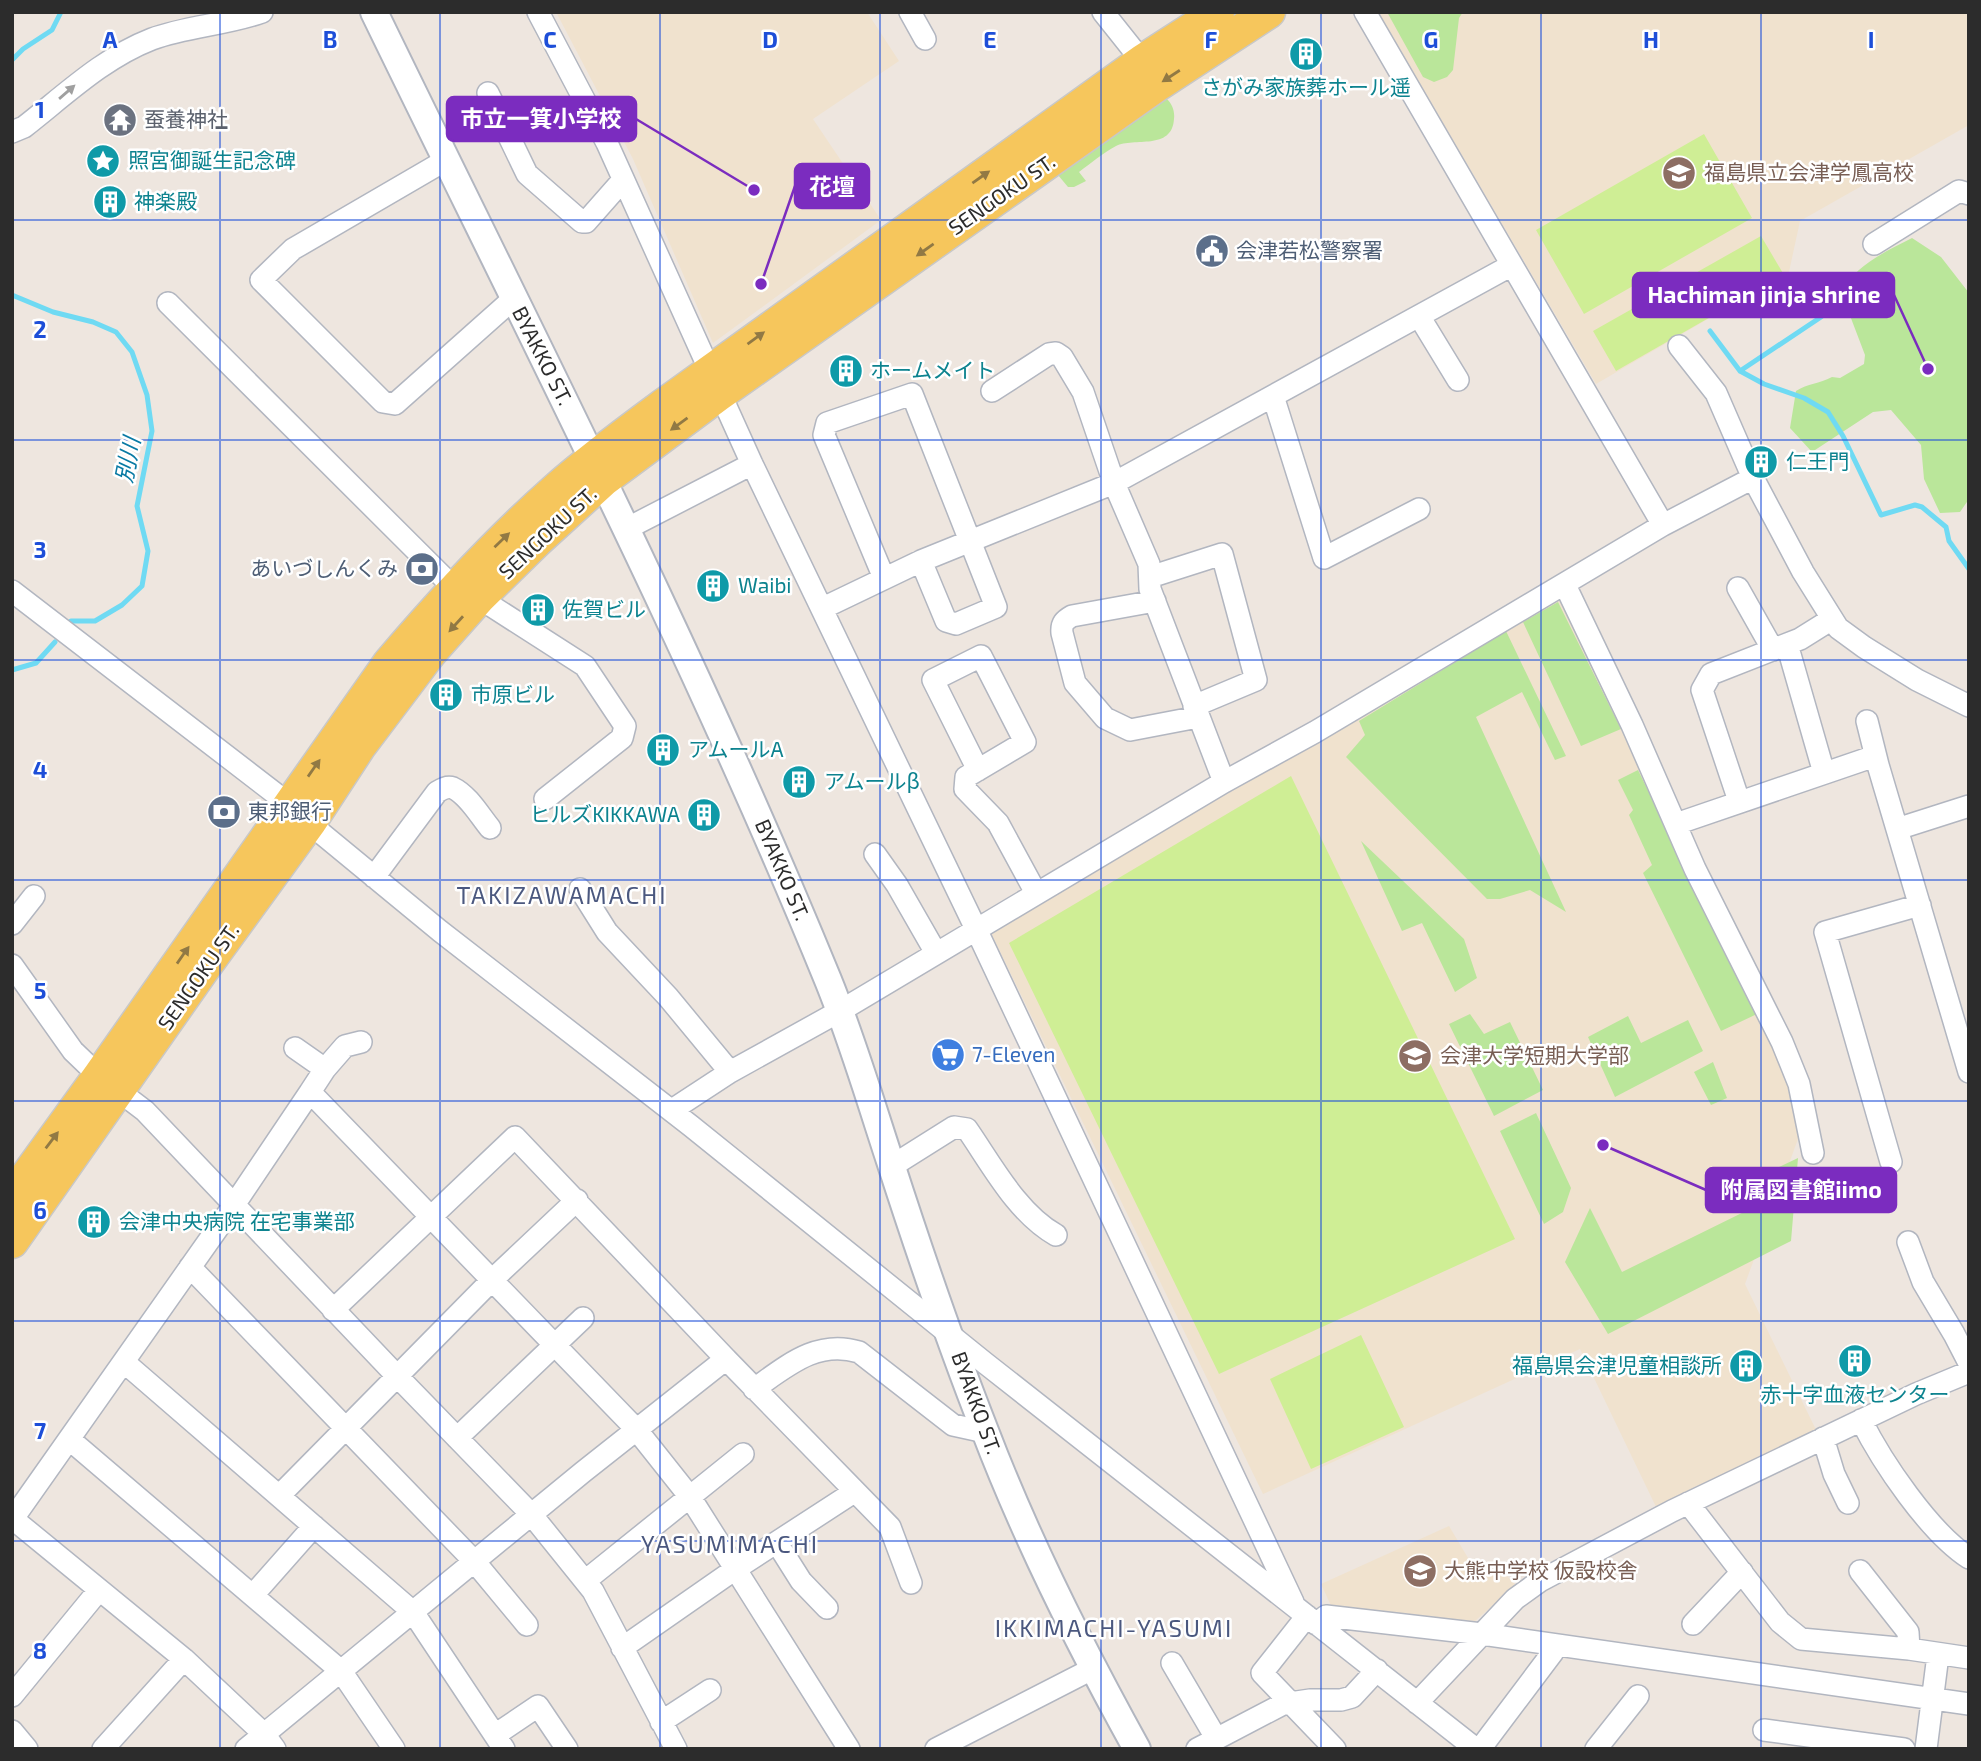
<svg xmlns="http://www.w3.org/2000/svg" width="1981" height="1761" font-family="'Exo 2','Noto Sans JP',sans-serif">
  <rect width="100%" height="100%" fill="#eee6df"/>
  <path fill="#f0e2ce" d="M556 12H867L899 61 813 119 881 220 713 343 633 159Z
    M1378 12H1969V125L1800 221 1789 272 1596 384Z
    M1562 593 1790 1083 1802 1128 1745 1284 1819 1436 1658 1511 1580 1349 1263 1494 991 933Z
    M1449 1526 1474 1568 1505 1574 1516 1585 1475 1621 1334 1612 1321 1584Z"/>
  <path fill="#bae69a" d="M1387 12H1463L1459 18 1453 70 1447 77 1434 82 1423 77Z
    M1167 99C1172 104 1175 111 1174 119 1172 151 1134 137 1116 146 1103 153 1091 163 1079 172L1086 181 1074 187H1068L1058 175Z
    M1912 238 1941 257 1969 293V499L1960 512 1940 513 1924 479 1921 445 1891 410 1873 412 1812 452 1790 428 1796 391C1808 383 1819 384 1832 377L1840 378 1864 364 1865 355 1841 292C1855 266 1886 251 1912 238Z
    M1558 602 1621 729 1581 746 1523 622Z
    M1506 631 1566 756 1555 760 1522 692 1476 717 1566 912 1530 890 1500 899H1487L1346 757 1365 735 1359 721Z
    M1638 770 1757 1014 1721 1031 1643 873 1652 865 1629 815 1633 810 1618 780Z
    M1361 841 1464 939 1477 978 1455 992 1422 923 1402 931Z
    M1470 1014 1484 1034 1510 1022 1543 1090 1494 1116 1449 1024Z
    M1628 1016 1641 1043 1688 1020 1703 1051 1615 1097 1588 1037Z
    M1713 1062 1727 1098 1711 1105 1694 1072Z
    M1536 1113 1571 1188 1563 1212 1544 1224 1500 1131Z
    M1798 1158 1791 1241 1608 1334 1565 1262 1590 1208 1622 1272 1754 1207 1760 1176Z"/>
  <path fill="#cfee95" d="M1704 134 1752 218 1584 314 1536 230Z
    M1761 236 1784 275 1616 371 1593 331Z
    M1291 776 1515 1239 1219 1374 1009 943Z
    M1361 1335 1404 1427 1311 1469 1270 1379Z"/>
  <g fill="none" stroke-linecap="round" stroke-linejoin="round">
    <path stroke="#6fdaf3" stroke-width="5" d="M12 60 23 49 52 30 61 12
      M12 295 53 312 93 322 116 332 132 352 147 395 152 431 137 506 148 551 142 586 122 605 95 621H71
      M1710 331 1740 371 1764 384 1804 398 1828 412 1843 436 1881 515 1915 505 1922 507 1946 527 1949 541 1969 569
      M1740 371 1821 317
      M12 670 36 663 55 642"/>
    <g stroke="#b2b6c0" stroke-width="24">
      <path id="minor" d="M538 12 607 143 752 464 976 929 1293 1602
        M910 12 925 39
        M1103 12 1142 61
        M1365 12 1663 525
        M488 93 527 174 582 222H586L623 180
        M12 132 24 127C65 95 103 58 152 39 187 26 226 25 262 12
        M446 160 293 249 261 280 383 402 395 404 513 299
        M1874 244 1959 191 1969 194
        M168 303 455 589
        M1419 316 1458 380
        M1679 346 1716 393 1753 478
        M992 391 1049 354 1056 353 1062 357 1083 392 1114 483 1149 564 1150 589 1224 782
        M1273 396 1324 558 1419 509
        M626 529 752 464
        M1150 577 1222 554 1256 680 1194 706
        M884 578 824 435 827 423 912 394 996 607 956 624 946 621 921 561
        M1565 585 1632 725 1695 869 1782 1042 1799 1084 1813 1153
        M1738 588 1773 650
        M12 591 311 821 321 833 440 931 691 1126 985 1363 1476 1749
        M479 598 585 666 625 726 622 738 545 799
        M1155 601 1072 616C1065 620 1061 623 1062 633L1075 683 1105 718 1130 730 1198 717
        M823 608 921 561 1114 483 1512 265
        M1787 644 1824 773
        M1867 721 1878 765 1969 1072
        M978 770 933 680 981 656 1025 742 966 777 965 789 998 823 1036 893
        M1739 801 1702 690 1711 674 1800 639 1832 619
        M1676 824 1875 756
        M1897 829 1969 806
        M875 854 897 885 936 953
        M374 877 437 792C442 789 447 786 453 788 468 795 480 816 490 828
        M580 889 607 932 668 997 730 1072
        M12 924 34 896
        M12 965 73 1051 99 1076 145 1111 396 1375 531 1514 593 1591 676 1749
        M295 1048 325 1069
        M310 1092 325 1069 345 1046 361 1042
        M672 1110 730 1072 840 1011 1224 782 1315 732 1663 525 1753 478 1803 572 1838 628 1864 647 1917 680 1969 706
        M1891 1162 1825 932 1920 905
        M892 1166 954 1127 967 1129C992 1165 1017 1213 1056 1235
        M1908 1242 1923 1282 1954 1334 1969 1363
        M190 1267 474 1561 527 1625
        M726 1359 890 1527 911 1583
        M124 1362 413 1612 504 1749
        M754 1389C787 1366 817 1339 859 1352L953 1425 985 1432
        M1861 1420C1882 1462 1929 1532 1969 1558
        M457 1438 583 1318
        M1823 1438 1834 1474 1848 1503
        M69 1439 341 1671 394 1749
        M279 1496 492 1280 577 1200
        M1688 1503 1780 1622 1801 1639 1909 1649 1969 1658
        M13 1519 184 1659 264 1734 275 1749
        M12 1520 234 1205 310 1092 636 1429 690 1497 849 1749
        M777 1543 801 1581 827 1608
        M1860 1571 1908 1632 1909 1649
        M585 1581 743 1454
        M253 1595 314 1526
        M1307 1616 1262 1673 1335 1749
        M1316 1624 1326 1616 1482 1634 1969 1704
        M1693 1624 1742 1572
        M622 1648 734 1570 854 1492
        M1172 1663 1216 1738
        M12 1696 99 1590
        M1417 1703 1515 1599 1540 1581 1672 1511 1916 1394 1969 1372
        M661 1722 710 1690
        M1764 1730 1904 1749
        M12 1731 27 1749
        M495 1735 538 1706 567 1749
        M103 1749 184 1659
        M246 1749 583 1472 726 1359 515 1137 333 1310
        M936 1749 1094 1668
        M1197 1749 1283 1704 1310 1700H1341L1352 1697 1377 1670
        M1480 1749 1553 1652
        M1596 1749 1638 1696
        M1926 1749 1938 1655"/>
    </g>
    <g stroke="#b2b6c0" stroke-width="30">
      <path id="tertiary" d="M374 12C530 333 693 650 828 980 852 1039 870 1100 890 1161 919 1251 950 1342 985 1431 1027 1541 1080 1646 1137 1749"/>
    </g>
    <g stroke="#c8c8c8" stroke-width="35">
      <path id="primary" d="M12 1196 99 1076 389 663C441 602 496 542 556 489 591 458 628 431 666 403L1142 61 1218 12
        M12 1242 202 971 311 821 360 746 431 652 479 598 537 541 604 480 720 394 1159 84 1269 12"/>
    </g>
    <use href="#minor" stroke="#fff" stroke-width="21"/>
    <use href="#tertiary" stroke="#fff" stroke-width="26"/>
    <use href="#primary" stroke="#f6c65c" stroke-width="32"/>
  </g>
  <defs><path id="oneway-solid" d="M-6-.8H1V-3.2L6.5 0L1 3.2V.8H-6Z" transform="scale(1.75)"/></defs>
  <g fill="#917944">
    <use href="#oneway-solid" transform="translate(1171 76) rotate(147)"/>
    <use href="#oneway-solid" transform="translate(981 177) rotate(-35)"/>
    <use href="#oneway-solid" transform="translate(925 250) rotate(145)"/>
    <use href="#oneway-solid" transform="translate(756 338) rotate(-36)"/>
    <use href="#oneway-solid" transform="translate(679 424) rotate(144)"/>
    <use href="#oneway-solid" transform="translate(502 540) rotate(-44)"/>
    <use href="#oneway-solid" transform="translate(456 624) rotate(132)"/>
    <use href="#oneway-solid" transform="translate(314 768) rotate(-55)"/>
    <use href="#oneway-solid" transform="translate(183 955) rotate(-55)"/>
    <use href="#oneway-solid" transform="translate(52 1140) rotate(-53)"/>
  </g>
  <use fill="#a0a0a0" href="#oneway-solid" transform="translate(67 92) rotate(-41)"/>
  <path fill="none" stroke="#1d4ed8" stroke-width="2" stroke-opacity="0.55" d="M220 12V1749M440 12V1749M660 12V1749M880 12V1749M1101 12V1749M1321 12V1749M1541 12V1749M1761 12V1749M12 220H1969M12 440H1969M12 660H1969M12 880H1969M12 1101H1969M12 1321H1969M12 1541H1969"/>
  <defs>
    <g id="building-disc" transform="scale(1.75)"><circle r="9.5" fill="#0f9aa8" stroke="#fff"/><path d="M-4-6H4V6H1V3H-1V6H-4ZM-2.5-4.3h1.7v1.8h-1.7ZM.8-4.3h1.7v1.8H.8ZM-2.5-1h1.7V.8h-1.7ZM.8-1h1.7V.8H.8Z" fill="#fff"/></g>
    <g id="temple-disc" transform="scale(1.75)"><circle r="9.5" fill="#6b7280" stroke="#fff"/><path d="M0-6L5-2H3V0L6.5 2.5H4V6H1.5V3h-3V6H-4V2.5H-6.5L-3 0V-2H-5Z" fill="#fff"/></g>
    <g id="sight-disc" transform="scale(1.75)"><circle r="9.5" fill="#0f9aa8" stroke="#fff"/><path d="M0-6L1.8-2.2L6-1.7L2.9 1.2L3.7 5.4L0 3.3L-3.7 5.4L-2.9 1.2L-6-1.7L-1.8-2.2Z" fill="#fff"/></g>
    <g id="school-disc" transform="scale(1.75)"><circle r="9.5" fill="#8d6e63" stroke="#fff"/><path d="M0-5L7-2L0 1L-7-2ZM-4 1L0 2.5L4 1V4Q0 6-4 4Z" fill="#fff"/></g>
    <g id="civic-disc" transform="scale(1.75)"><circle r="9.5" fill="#5c6f8a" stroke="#fff"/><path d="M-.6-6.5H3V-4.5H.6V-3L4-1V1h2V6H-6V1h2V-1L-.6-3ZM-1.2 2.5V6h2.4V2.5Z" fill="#fff"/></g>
    <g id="bank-disc" transform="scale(1.75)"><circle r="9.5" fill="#5c6f8a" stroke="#fff"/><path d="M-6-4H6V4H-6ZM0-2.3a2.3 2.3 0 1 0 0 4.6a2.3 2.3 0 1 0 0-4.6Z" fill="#fff"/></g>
    <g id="supermarket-disc" transform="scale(1.75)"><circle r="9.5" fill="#3f7fe0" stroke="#fff"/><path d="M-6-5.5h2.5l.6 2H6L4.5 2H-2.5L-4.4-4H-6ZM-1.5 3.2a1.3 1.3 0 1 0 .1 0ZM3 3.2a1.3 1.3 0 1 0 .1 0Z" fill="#fff"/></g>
    <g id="university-disc" transform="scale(1.75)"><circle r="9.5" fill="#8d6e63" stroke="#fff"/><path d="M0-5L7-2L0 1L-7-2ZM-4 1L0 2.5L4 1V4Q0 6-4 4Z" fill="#fff"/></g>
  </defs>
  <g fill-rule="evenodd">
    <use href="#building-disc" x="1306" y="54"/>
    <use href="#temple-disc" x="120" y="120"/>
    <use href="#sight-disc" x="103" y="161"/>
    <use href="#school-disc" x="1679" y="173"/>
    <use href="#building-disc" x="110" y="202"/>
    <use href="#civic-disc" x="1212" y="251"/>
    <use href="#building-disc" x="846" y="371"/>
    <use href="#building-disc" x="1761" y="462"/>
    <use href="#bank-disc" x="422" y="569"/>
    <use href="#building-disc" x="713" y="586"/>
    <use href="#building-disc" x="538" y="610"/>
    <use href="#building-disc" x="446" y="695"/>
    <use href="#building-disc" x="663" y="750"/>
    <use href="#building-disc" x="799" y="782"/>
    <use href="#bank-disc" x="224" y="812"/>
    <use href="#building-disc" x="704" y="815"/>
    <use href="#supermarket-disc" x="948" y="1055"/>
    <use href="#university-disc" x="1415" y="1056"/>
    <use href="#building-disc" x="94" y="1222"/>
    <use href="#building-disc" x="1855" y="1361"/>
    <use href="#building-disc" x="1746" y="1366"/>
    <use href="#school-disc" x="1420" y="1571"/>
  </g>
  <g text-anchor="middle" stroke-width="5" stroke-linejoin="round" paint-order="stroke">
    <g font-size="21" fill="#0d838f" stroke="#fff" text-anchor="start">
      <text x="1306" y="95" text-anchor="middle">さがみ家族葬ホール遥</text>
      <text x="128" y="168">照宮御誕生記念碑</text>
      <text x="134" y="209">神楽殿</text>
      <text x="870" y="378">ホームメイト</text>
      <text x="1786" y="469">仁王門</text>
      <text x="738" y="593">Waibi</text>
      <text x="562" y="617">佐賀ビル</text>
      <text x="471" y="702">市原ビル</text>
      <text x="688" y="757">アムールA</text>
      <text x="824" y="789">アムールβ</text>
      <text x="680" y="822" text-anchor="end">ヒルズKIKKAWA</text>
      <text x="119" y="1229">会津中央病院 在宅事業部</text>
      <text x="1722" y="1373" text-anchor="end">福島県会津児童相談所</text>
      <text x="1855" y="1402" text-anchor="middle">赤十字血液センター</text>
    </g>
    <g font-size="21" fill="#5b616d" stroke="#fff" text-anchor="start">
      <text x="144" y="127">蚕養神社</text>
    </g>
    <g font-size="21" fill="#785e54" stroke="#fff" text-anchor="start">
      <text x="1704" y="180">福島県立会津学鳳高校</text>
      <text x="1440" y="1063">会津大学短期大学部</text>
      <text x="1444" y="1578">大熊中学校 仮設校舎</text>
    </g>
    <g font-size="21" fill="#2c2c2c" stroke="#fff">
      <text transform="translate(1002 195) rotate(-35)" y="7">SENGOKU ST.</text>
      <text transform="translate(542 356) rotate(63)" y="7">BYAKKO ST.</text>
      <text transform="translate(548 533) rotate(-43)" y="7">SENGOKU ST.</text>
      <text transform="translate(782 870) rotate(67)" y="7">BYAKKO ST.</text>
      <text transform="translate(199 977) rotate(-55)" y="7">SENGOKU ST.</text>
      <text transform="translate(976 1403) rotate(70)" y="7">BYAKKO ST.</text>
    </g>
    <g font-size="21" fill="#4e5e75" stroke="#fff" text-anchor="start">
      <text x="1236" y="258">会津若松警察署</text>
      <text x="398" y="576" text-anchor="end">あいづしんくみ</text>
      <text x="248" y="819">東邦銀行</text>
    </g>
    <g font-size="21" fill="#366cbe" stroke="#fff" text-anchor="start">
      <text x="972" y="1062">7-Eleven</text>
    </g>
    <g font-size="23" font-style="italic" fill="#097aa4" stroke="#fff">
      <text transform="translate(128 460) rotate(-79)" y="8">別川</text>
    </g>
    <g font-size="24" letter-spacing="2" fill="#4b587f" stroke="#fff">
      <text x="562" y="904">TAKIZAWAMACHI</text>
      <text x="730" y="1553">YASUMIMACHI</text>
      <text x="1114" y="1637">IKKIMACHI-YASUMI</text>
    </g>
  </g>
  <g font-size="23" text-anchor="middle" font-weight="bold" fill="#1d4ed8" stroke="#fff" stroke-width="5" stroke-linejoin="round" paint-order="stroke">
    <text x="110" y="48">A</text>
    <text x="330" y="48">B</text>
    <text x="550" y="48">C</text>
    <text x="770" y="48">D</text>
    <text x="990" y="48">E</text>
    <text x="1211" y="48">F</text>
    <text x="1431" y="48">G</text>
    <text x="1651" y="48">H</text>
    <text x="1871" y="48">I</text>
    <text x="40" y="118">1</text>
    <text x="40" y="338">2</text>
    <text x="40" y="558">3</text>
    <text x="40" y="778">4</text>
    <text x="40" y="999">5</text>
    <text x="40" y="1219">6</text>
    <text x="40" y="1439">7</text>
    <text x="40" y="1659">8</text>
  </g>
  <path fill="none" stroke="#7b2cbf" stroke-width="2.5" d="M754 190L636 119M761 284L795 186M1928 369L1894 295M1603 1145L1706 1190"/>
  <g fill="#7b2cbf" stroke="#fff" stroke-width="2.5">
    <circle cx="754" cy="190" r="7"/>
    <circle cx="761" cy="284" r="7"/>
    <circle cx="1928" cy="369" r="7"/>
    <circle cx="1603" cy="1145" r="7"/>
  </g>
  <g fill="#7b2cbf" stroke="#7b2cbf" stroke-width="2.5">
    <rect x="447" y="97" width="189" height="44" rx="7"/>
    <rect x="795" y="164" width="74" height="44" rx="7"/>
    <rect x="1633" y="273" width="261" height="44" rx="7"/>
    <rect x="1706" y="1168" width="190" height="44" rx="7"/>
  </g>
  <g font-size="23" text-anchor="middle" font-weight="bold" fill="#fff">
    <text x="541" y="127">市立一箕小学校</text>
    <text x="832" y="195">花壇</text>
    <text x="1764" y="303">Hachiman jinja shrine</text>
    <text x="1801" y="1198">附属図書館iimo</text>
  </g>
  <rect width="1981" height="1761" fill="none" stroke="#2c2c2c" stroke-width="28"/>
</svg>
